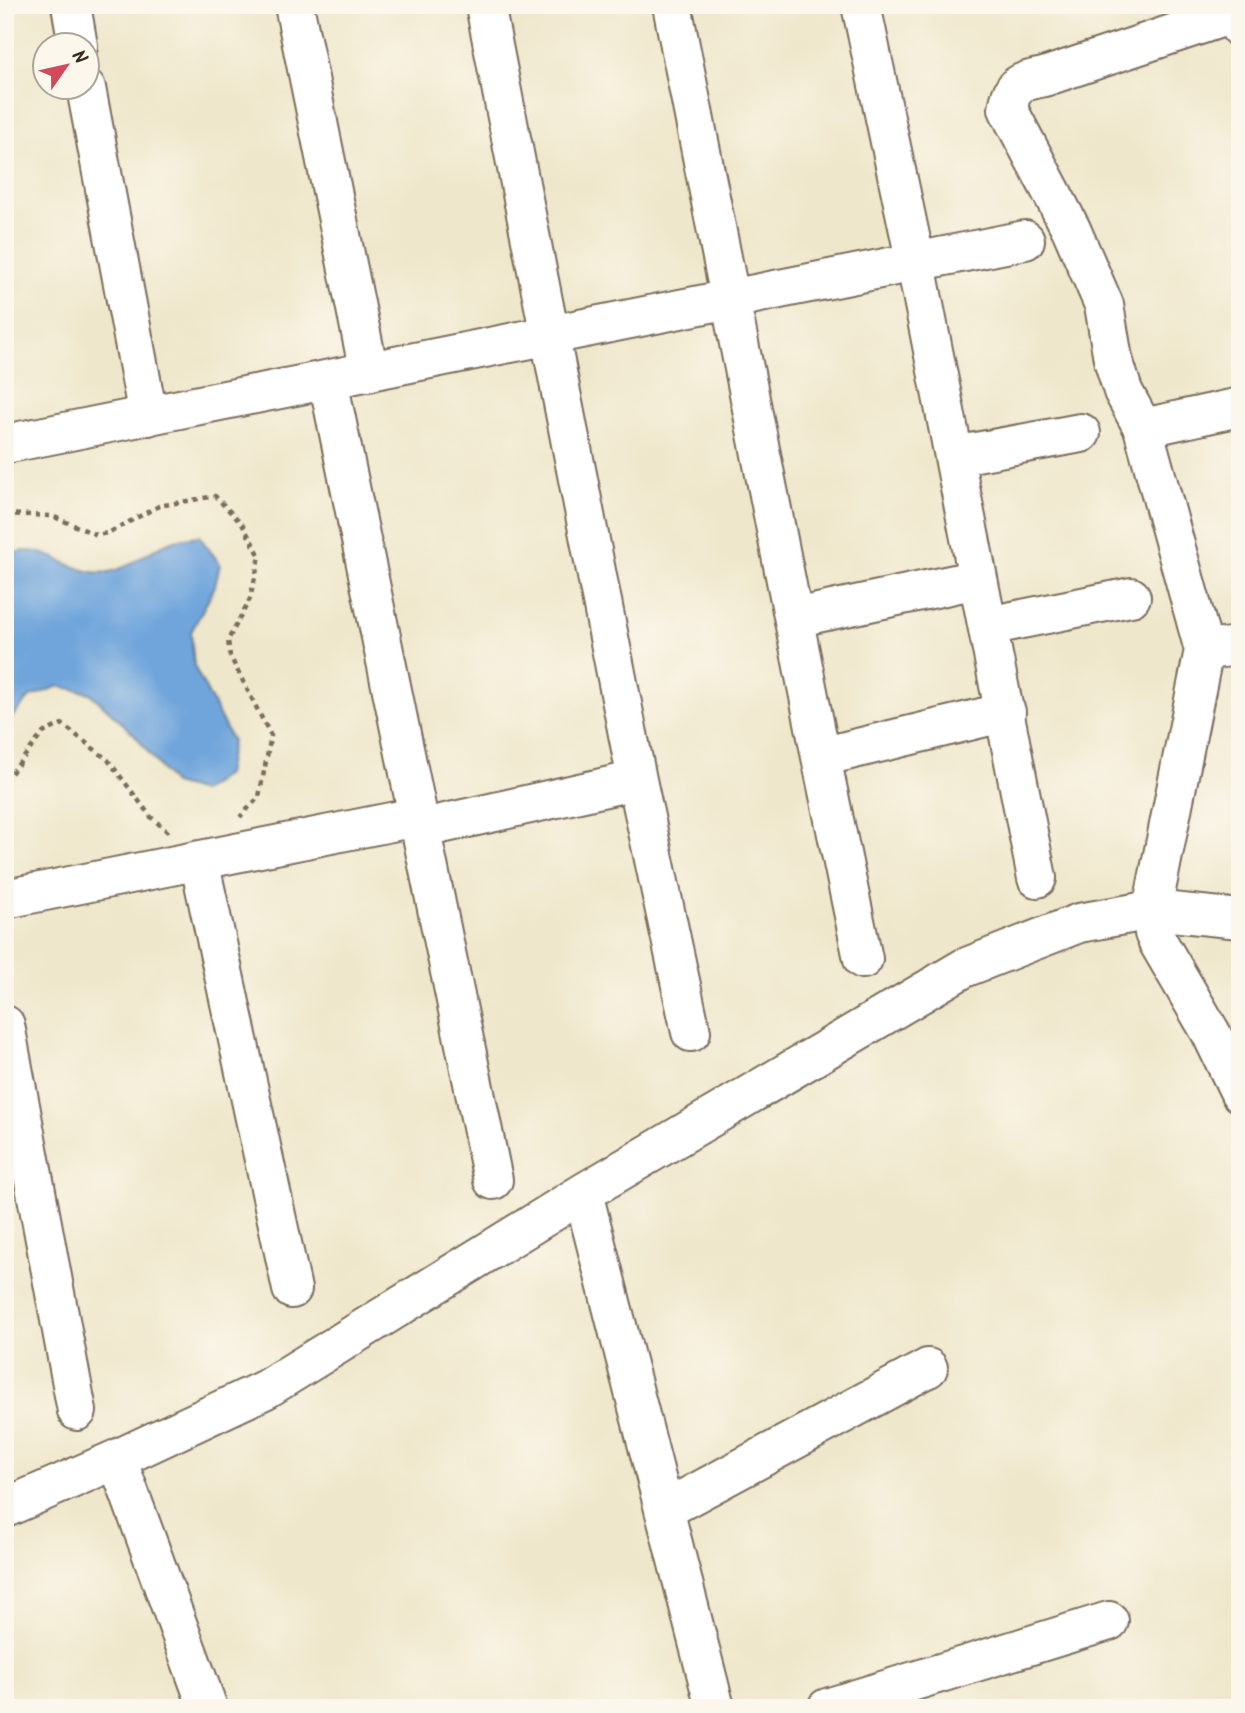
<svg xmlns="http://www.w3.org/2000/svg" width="1245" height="1713" font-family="Kalam,sans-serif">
  <rect width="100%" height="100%" fill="#fbf7ec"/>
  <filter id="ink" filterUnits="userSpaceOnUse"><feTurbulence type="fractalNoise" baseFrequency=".0143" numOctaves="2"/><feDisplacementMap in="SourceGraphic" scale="14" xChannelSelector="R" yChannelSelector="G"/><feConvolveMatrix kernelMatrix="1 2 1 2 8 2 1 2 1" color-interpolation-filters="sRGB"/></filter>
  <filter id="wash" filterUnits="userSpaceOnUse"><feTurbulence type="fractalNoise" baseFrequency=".00686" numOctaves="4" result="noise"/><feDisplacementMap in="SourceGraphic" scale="28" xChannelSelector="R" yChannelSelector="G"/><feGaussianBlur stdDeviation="1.57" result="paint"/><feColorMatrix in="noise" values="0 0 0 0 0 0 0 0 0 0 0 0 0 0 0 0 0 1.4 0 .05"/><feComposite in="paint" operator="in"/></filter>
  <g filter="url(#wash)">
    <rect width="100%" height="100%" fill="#efe7cb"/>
    <path fill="#6fa5dc" stroke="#55687d" stroke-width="2" d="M199 536 220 564 215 586 191 632 194 666 232 741 226 775 201 792 173 784 135 735 90 693 59 686 30 697 5 725V557C37 538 65 569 93 572 124 577 145 550 172 541 180 538 190 537 199 536Z"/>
  </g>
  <g filter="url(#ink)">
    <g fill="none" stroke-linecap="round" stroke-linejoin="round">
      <g stroke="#7a6c5b" stroke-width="42">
        <path id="minor" d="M71 5 78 46
          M294 5 369 372
          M485 5 637 780 691 1032
          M672 5 821 757 863 959
          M861 5 916 264 1037 878
          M86 88 148 416
          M328 380 493 1180
          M1240 407 1143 428 1204 650 1152 910 1154 933 1158 942 1211 1033 1240 1093
          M1143 428 1123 391 1113 359 1104 305 1071 229 1008 109C1012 83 1020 82 1044 77L1232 14 1240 28
          M5 444 1025 240
          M954 456 1081 433
          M794 618 978 579
          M988 626 1131 597
          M1204 650 1240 646
          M821 757 1006 712
          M419 829 637 780
          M199 860 292 1289
          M5 899 416 817
          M5 1025 77 1411
          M583 1193 715 1708
          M117 1459 208 1708
          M5 1508 117 1459 266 1389 583 1193 964 968 1079 923 1152 910 1240 919
          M664 1510 928 1368
          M827 1708 1109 1621"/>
      </g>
      <path stroke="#7a6c5b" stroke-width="4.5" stroke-dasharray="5 5" stroke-linecap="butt" d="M5 514 52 516 97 535 108 533 159 506 215 496 242 524 260 556 250 599 228 640 230 656 271 736 259 797 240 817
        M5 781 43 733 62 724 108 760 151 817 169 833"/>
      <use href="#minor" stroke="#fff" stroke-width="38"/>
    </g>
  </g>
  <rect width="1245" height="1713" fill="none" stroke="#fbf7ec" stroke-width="28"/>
  <g transform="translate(66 66) rotate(56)"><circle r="33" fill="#fbf7ec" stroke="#aea59a" stroke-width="2"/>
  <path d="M0-5L12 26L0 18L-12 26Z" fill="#d1495b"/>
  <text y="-10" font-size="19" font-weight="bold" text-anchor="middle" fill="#3b2a1e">N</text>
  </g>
</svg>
